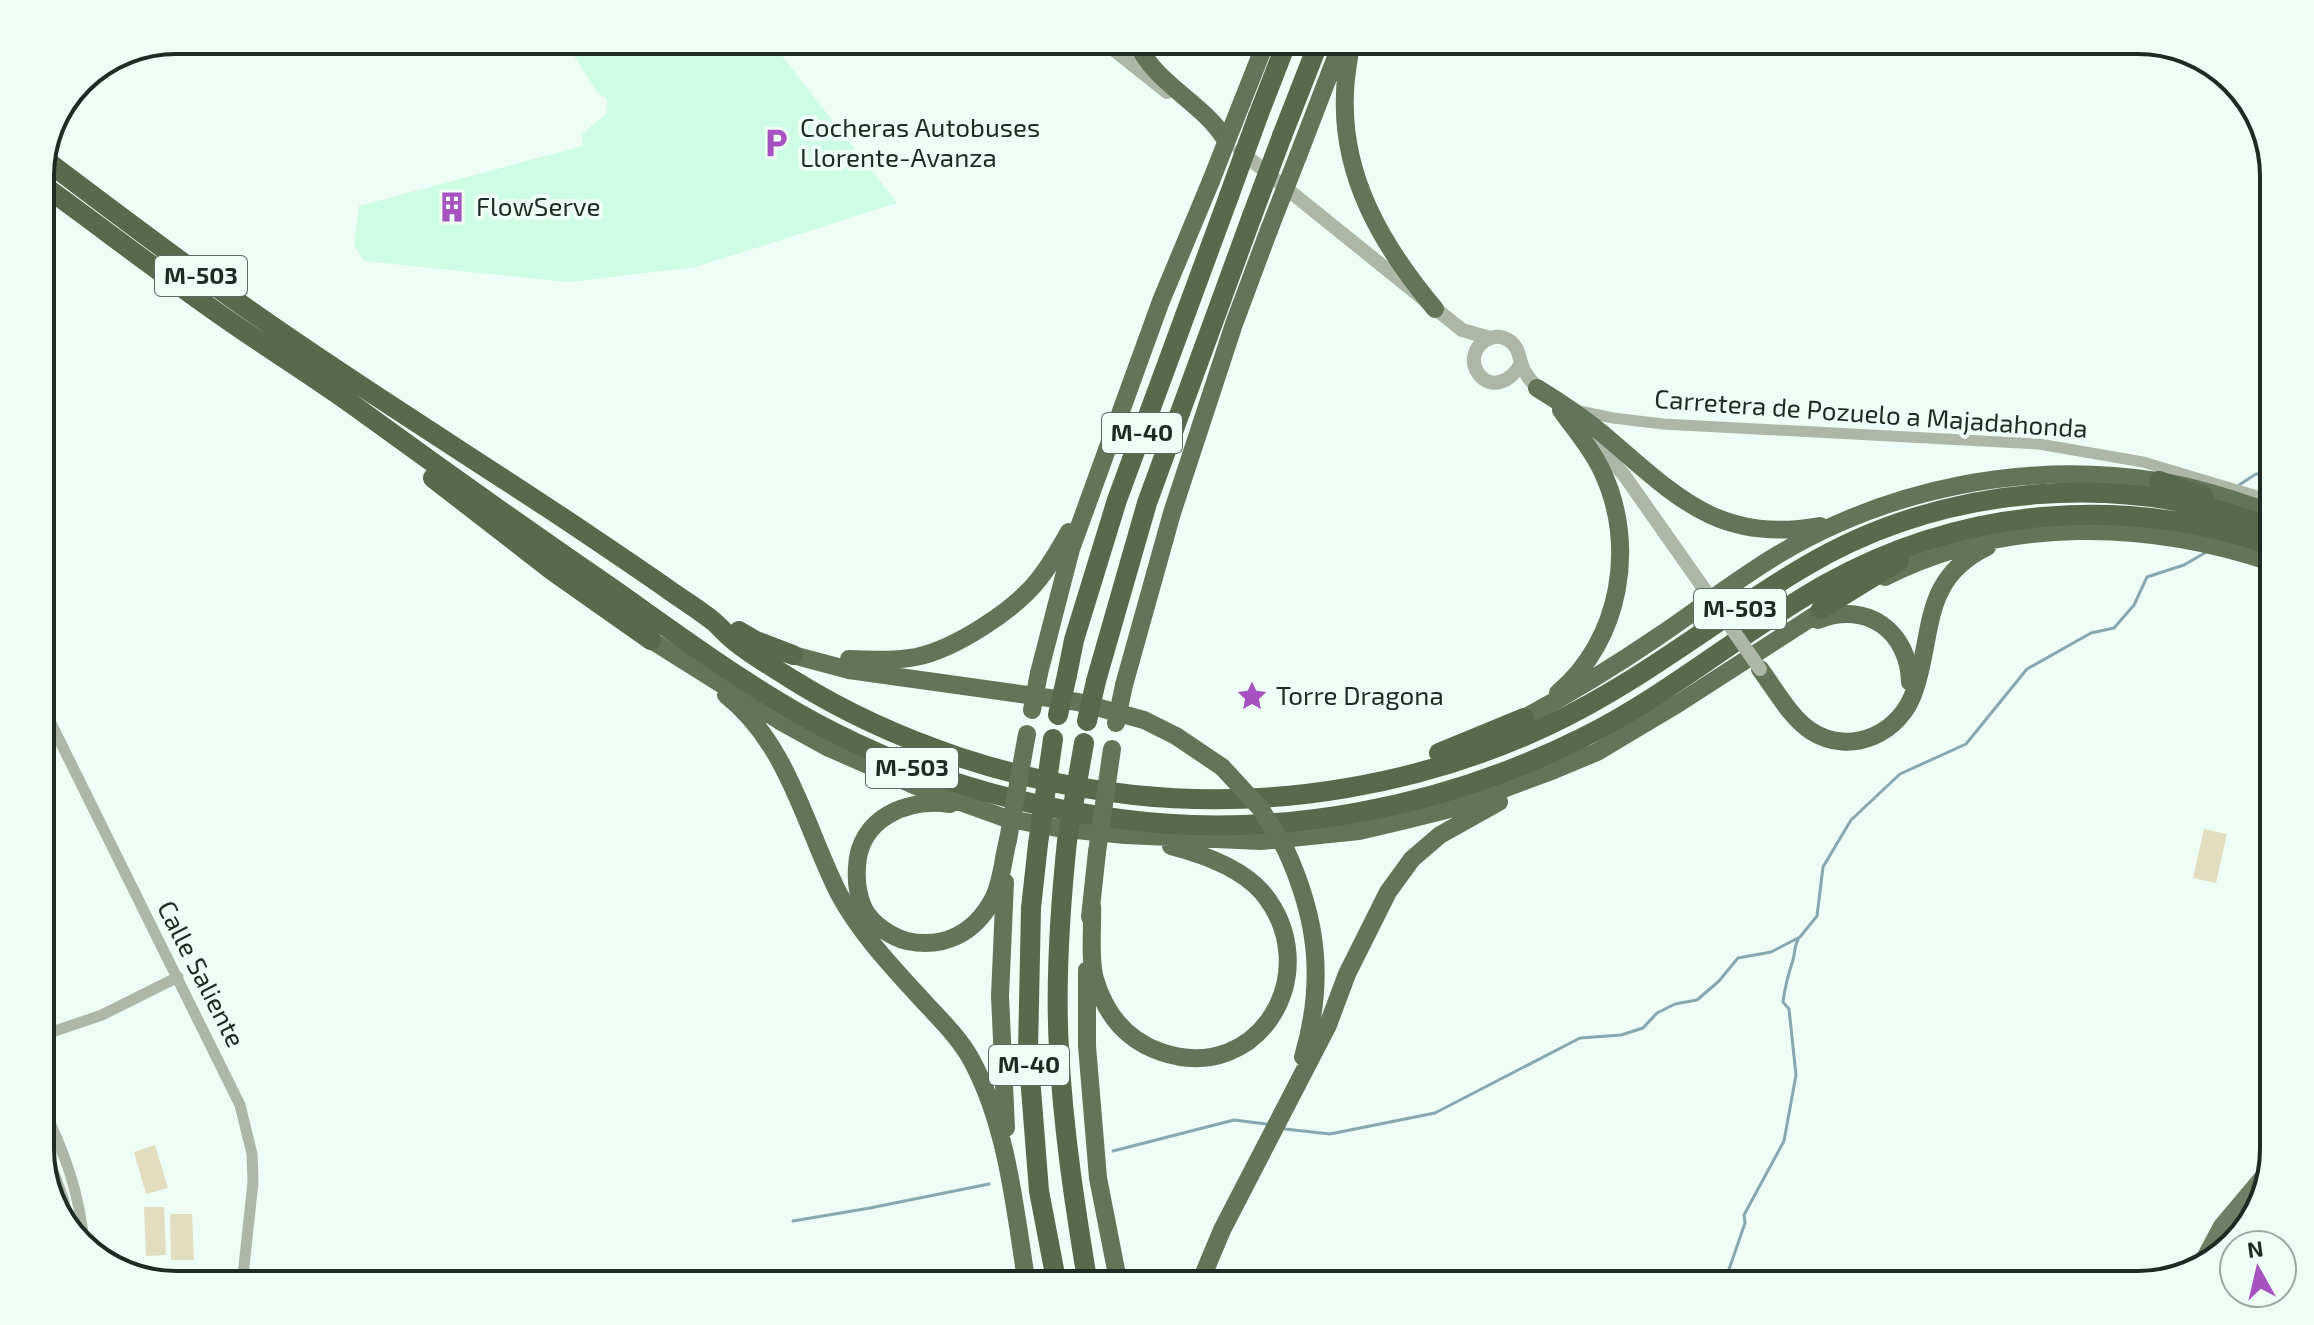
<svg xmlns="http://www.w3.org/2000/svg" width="2314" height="1325" font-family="'Exo 2',sans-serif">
  <rect width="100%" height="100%" fill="#eefdf5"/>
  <path fill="#cefce4" d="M775 47 897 203 696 267 569 282 364 261 354 245 359 206 583 146 582 134 607 113V99L598 93 569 48Z"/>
  <path fill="#e2ddbf" d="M2204 829 2227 834 2216 883 2193 878Z
    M155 1145 168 1188 146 1194 134 1152Z
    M144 1207H164L166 1255 146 1256Z
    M170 1214H192L194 1260H171Z"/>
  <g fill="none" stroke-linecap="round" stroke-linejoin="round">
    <path stroke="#87a8b1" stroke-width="3" d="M2239 485 2256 474H2274
      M1285 1129 1330 1134 1435 1113 1580 1038 1621 1035 1643 1028 1657 1013 1675 1004 1697 1000 1719 981 1738 958 1771 952 1800 937 1817 916 1823 867 1851 820 1900 774 1966 744 2027 669 2091 633 2114 628 2134 605 2147 577 2184 565 2208 551
      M1113 1151 1234 1120 1266 1124
      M793 1221 870 1208 989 1184
      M1718 1285 1727 1275 1745 1223 1744 1215 1784 1141 1796 1075 1789 1009 1783 1002C1785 986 1788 975 1793 960 1795 953 1794 947 1798 940"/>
    <path stroke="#aeb6a7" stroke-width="11" d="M1579 411 1613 418 1663 424 2039 444 2143 462 2274 501
      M40 701 240 1105 252 1154 253 1182 242 1285
      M40 1036 102 1015 178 977
      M40 1102C63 1148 80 1192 84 1245
      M40 1135 64 1201 68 1229"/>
    <path stroke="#aeb6a7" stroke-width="14" d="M1108 45 1167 92
      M1240 151 1462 330 1490 338
      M1521 363C1513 380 1491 392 1478 373 1464 353 1488 328 1508 340 1521 347 1518 361 1525 372 1530 381 1537 388 1545 395
      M1581 428 1624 475 1707 593"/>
    <path stroke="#6f7e64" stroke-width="16" d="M2198 1269 2221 1226 2269 1169"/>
    <path stroke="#647458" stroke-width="18" d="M1351 44C1349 60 1345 77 1345 93 1341 177 1383 247 1435 309
      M1138 45C1157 85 1202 102 1225 139
      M1242 102 1265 44
      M1298 156 1341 44
      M1537 388C1560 402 1582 417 1603 434 1675 495 1717 544 1820 526
      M1885 577C2006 516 2148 520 2274 563
      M1818 620C1867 600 1909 632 1910 682
      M651 640 780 721 829 748 916 786 1005 818 1057 828 1125 835 1261 841 1359 831 1406 820 1450 809 1554 770 1597 752 1679 703 1834 603
      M793 655 849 670 1078 702 1144 720 1176 736 1222 767
      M849 659C871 660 895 661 916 657 955 649 1015 610 1039 579 1050 565 1060 548 1069 532
      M1760 669C1775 689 1790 717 1811 731 1851 757 1902 733 1915 689 1934 632 1921 579 1987 547
      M1039 673 1071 549 1161 301 1211 181
      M1124 685 1172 513 1234 324 1269 230
      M1558 693C1621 640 1637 544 1602 471 1592 449 1575 430 1561 410
      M726 695C789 745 805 827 839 894 861 935 895 970 926 1004 942 1021 961 1040 972 1061 1008 1128 1015 1211 1027 1285
      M1524 718C1571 693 1615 666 1659 636 1699 609 1737 579 1779 554 1892 487 2027 461 2157 481 2197 487 2236 500 2274 514
      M950 804C907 798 859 818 857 867 856 880 858 896 864 909 872 924 891 937 907 941 944 949 975 933 993 899 1002 882 1003 858 1008 840
      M1285 848C1318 919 1325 982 1303 1057
      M1005 882 1000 996 1006 1128
      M1092 906C1093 927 1089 959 1095 979 1105 1013 1126 1040 1161 1052 1260 1086 1327 970 1262 892 1240 867 1202 854 1171 846
      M1090 917 1097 852
      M1087 970V1046L1098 1178 1119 1285
      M1199 1285 1222 1230 1328 1025 1347 974 1388 892 1412 859 1440 835 1499 802"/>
    <path stroke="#596a4c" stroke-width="20" d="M1258 116 1286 44
      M1282 136 1318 44
      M44 159C104 204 164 250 225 293 330 368 440 437 548 508 586 533 624 559 662 585 678 597 697 608 713 621 716 623 728 636 731 638 749 654 773 667 793 680 896 744 1015 782 1134 795 1274 810 1422 785 1549 725 1641 682 1717 618 1804 567 1943 484 2123 469 2274 529
      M40 183C101 227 160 273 222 316 270 350 320 380 367 415 448 474 530 532 613 589 684 639 756 693 833 732 923 778 1020 806 1120 819 1277 840 1441 808 1582 738 1669 695 1742 631 1826 584 1964 507 2125 494 2274 546
      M433 478 553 571 651 640
      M2159 481 2203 496
      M1821 609 1899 561
      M739 631 756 641 793 655
      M1067 675 1074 640 1117 500 1229 196
      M1096 681 1147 503 1252 216
      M1439 753 1524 718
      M1067 841C1060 909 1055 980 1059 1049 1063 1128 1075 1207 1088 1285
      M1038 844 1031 908 1028 1051 1039 1191 1057 1285"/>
    <path stroke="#aeb6a7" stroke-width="14" d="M1707 593 1760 669"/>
    <path stroke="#647458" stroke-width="18" d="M1211 181 1242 102
      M1269 230 1298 156
      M1032 710 1039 673
      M1116 723 1124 685
      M1222 767 1260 808 1285 848
      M1008 840 1027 734
      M1097 852 1112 749"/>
    <path stroke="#596a4c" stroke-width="20" d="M1229 196 1258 116
      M1252 216 1282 136
      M1058 715 1067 675
      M1087 721 1096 681
      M1067 841 1084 743
      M1038 844 1053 739"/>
  </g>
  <defs>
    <g id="parking-bare" transform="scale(2.4)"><path d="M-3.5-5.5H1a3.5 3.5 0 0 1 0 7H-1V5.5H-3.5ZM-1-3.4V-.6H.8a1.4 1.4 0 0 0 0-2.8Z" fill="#a652c1" stroke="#eefdf5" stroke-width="2.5" paint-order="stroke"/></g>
    <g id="building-bare" transform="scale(2.4)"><path d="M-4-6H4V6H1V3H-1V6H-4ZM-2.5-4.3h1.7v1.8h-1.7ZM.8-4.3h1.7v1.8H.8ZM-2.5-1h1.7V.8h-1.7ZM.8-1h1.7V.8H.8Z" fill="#a652c1" stroke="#eefdf5" stroke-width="2.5" paint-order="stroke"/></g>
    <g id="sight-bare" transform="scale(2.4)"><path d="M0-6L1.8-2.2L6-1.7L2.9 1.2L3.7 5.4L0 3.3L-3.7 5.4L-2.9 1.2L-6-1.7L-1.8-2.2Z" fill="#a652c1" stroke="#eefdf5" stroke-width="2.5" paint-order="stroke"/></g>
  </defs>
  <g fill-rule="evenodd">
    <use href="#parking-bare" x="776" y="143"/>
    <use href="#building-bare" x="452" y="207"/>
    <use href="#sight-bare" x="1252" y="696"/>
  </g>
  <g text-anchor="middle" stroke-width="8" stroke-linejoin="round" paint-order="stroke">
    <g fill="#eefdf5" stroke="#5c6a63" stroke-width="2">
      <rect x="155" y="256" width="92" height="40" rx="6"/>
      <rect x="1102" y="413" width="80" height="40" rx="6"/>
      <rect x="1694" y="589" width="92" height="40" rx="6"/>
      <rect x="866" y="748" width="92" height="40" rx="6"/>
      <rect x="989" y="1045" width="80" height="40" rx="6"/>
    </g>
    <g font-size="24" font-weight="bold" fill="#1d2b24">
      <text x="201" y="284">M-503</text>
      <text x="1142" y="441">M-40</text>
      <text x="1740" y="617">M-503</text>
      <text x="912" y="776">M-503</text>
      <text x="1029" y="1073">M-40</text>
    </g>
    <g font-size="26" fill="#1d2b24" stroke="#eefdf5" text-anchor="start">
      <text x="800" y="137">Cocheras Autobuses<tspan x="800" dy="30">Llorente-Avanza</tspan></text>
      <text x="476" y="216">FlowServe</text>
      <text x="1276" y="705">Torre Dragona</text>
    </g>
    <g font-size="26" fill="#1d2b24" stroke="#eefdf5">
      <text transform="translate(1871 414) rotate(4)" y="9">Carretera de Pozuelo a Majadahonda</text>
      <text transform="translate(201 974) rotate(63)" y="9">Calle Saliente</text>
    </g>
  </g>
  <path d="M0 0H2314V1325H0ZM176 54H2138A122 122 0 0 1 2260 176V1149A122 122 0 0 1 2138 1271H176A122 122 0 0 1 54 1149V176A122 122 0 0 1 176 54Z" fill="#eefdf5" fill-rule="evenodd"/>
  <path fill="none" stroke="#1d2b24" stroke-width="4" d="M176 54H2138A122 122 0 0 1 2260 176V1149A122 122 0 0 1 2138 1271H176A122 122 0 0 1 54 1149V176A122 122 0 0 1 176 54Z"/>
  <g transform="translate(2258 1269) rotate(352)"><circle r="38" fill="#eefdf5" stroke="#9aa9a1" stroke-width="2"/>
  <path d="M0-6L14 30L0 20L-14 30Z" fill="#a652c1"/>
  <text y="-12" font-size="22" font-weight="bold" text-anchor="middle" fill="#1d2b24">N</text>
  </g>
</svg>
